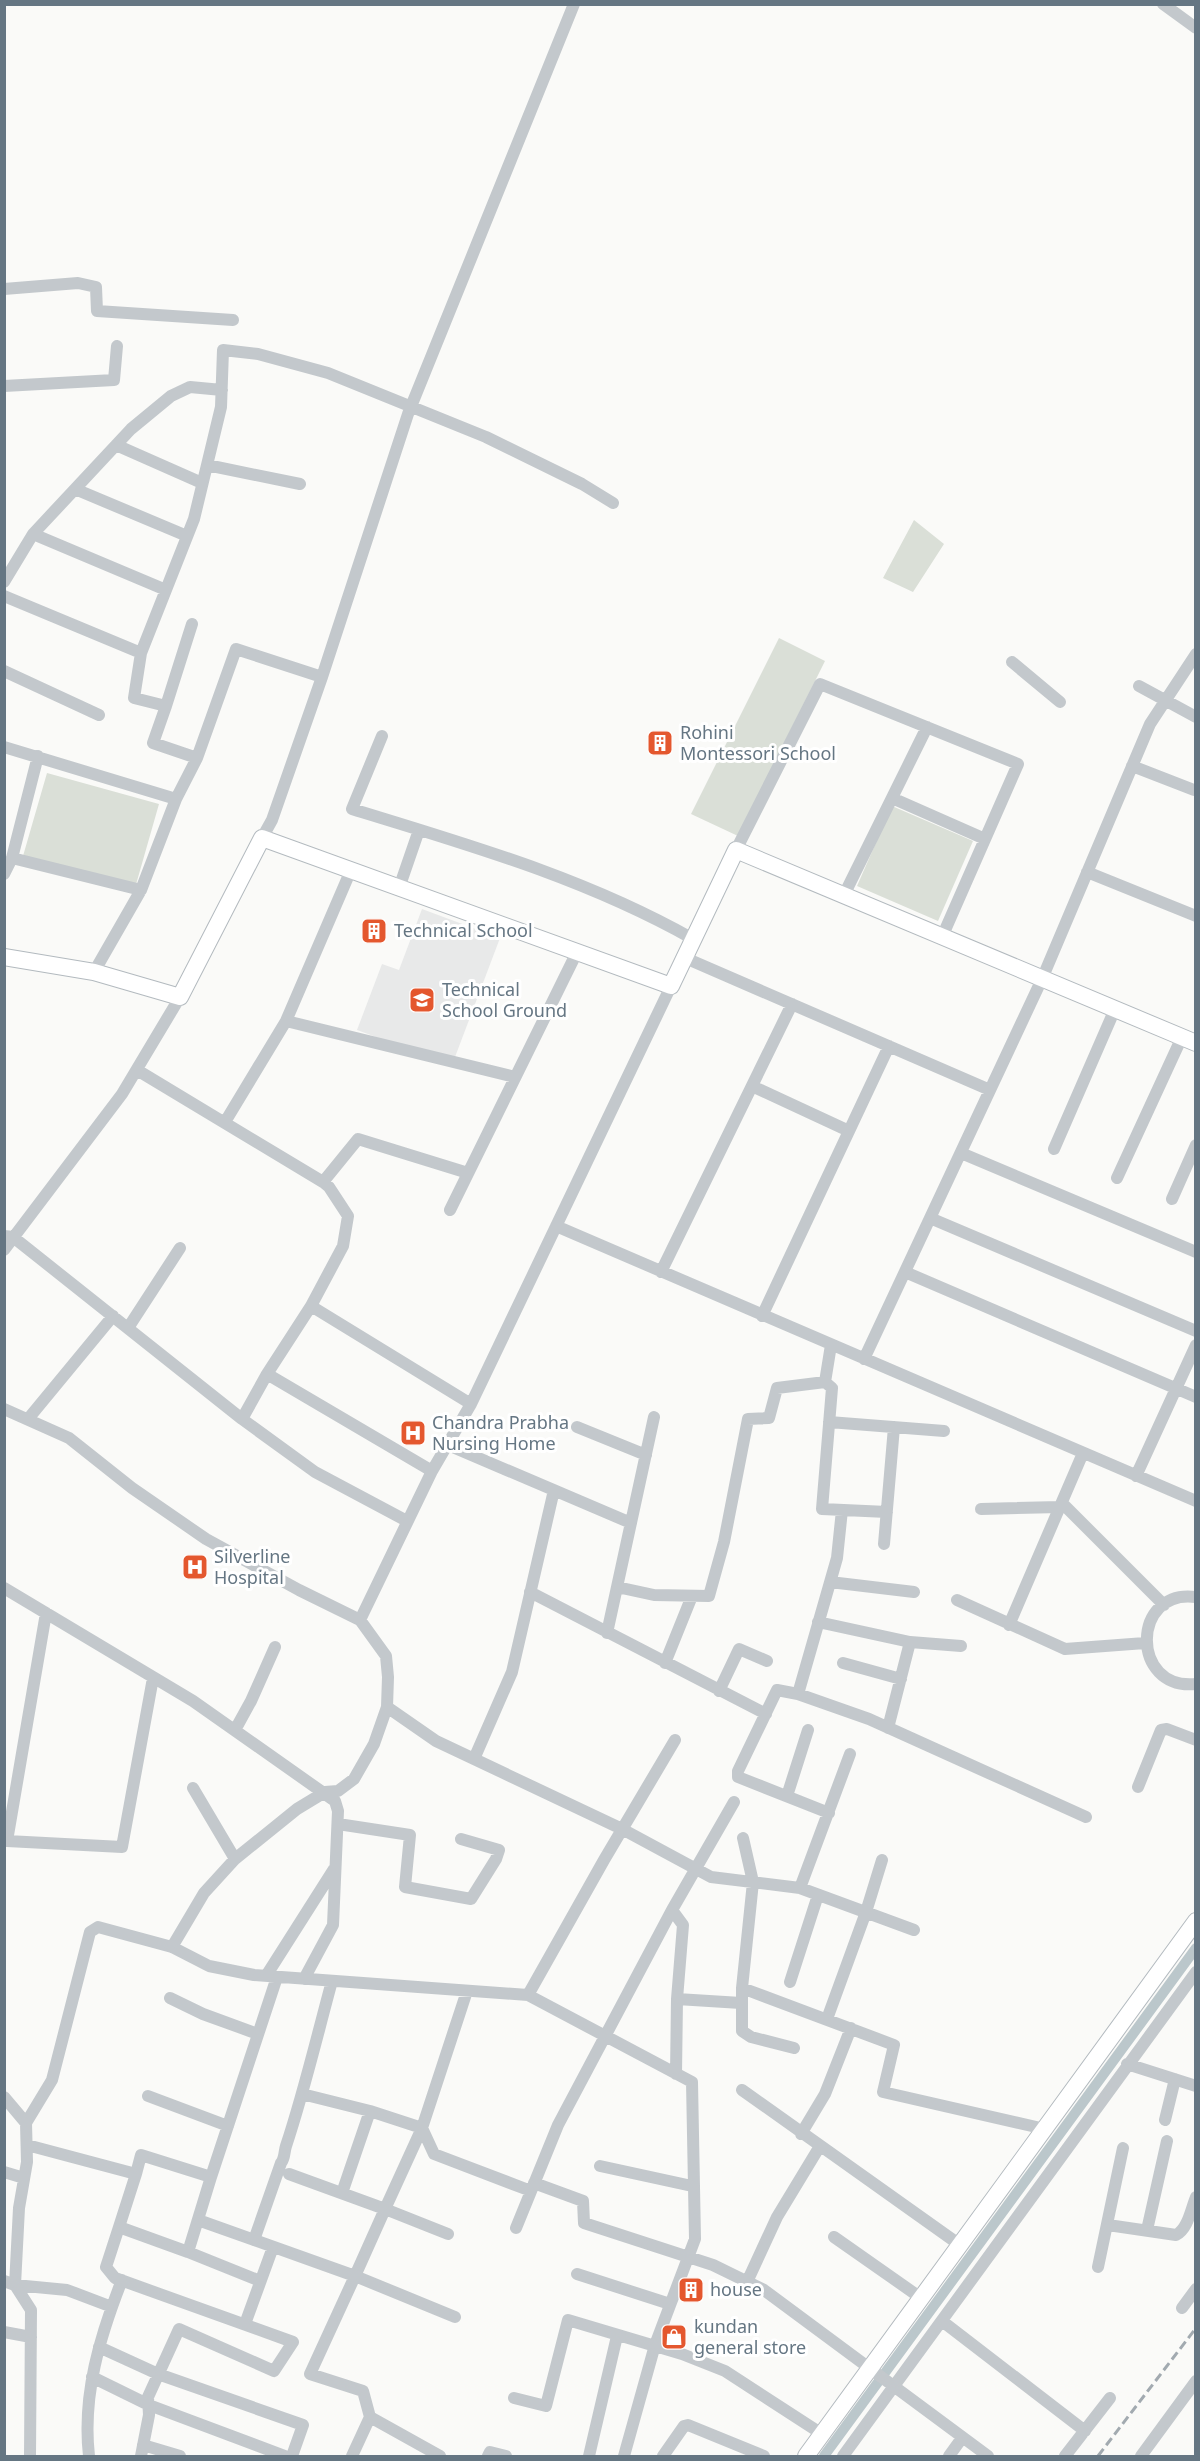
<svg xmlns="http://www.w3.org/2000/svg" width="1200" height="2461" font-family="'Noto Sans',sans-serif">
  <rect width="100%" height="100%" fill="#fafaf8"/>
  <path fill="#e8e9e9" d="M422 909 500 938 452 1065 357 1030 382 964 399 970Z"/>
  <path fill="#dadfd7" d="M914 520 944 544 913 592 883 578Z
    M779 638 825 661 738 836 691 814Z
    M47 773 159 804 135 888 23 856Z
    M892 806 973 841 938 921 857 886Z"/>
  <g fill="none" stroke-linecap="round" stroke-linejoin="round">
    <path stroke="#bbc7cb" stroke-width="10" d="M824 2456 1196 1948"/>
    <g stroke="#b3babf" stroke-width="18">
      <path id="secondary" d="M4 957 94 972 180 997 262 838 671 986 736 850 1196 1043
        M806 2456 1196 1921"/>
    </g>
    <path stroke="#c3c8cc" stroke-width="12" d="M1163 4 1196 28
      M4 289 78 283 96 287 97 311 233 320
      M4 386 114 380 117 346
      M116 445 202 483
      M207 465 300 484
      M75 489 187 536
      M33 534 166 590
      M4 582 33 534 131 429 171 396 190 387 222 390
      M4 596 141 653
      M192 624 166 706 134 698 141 653 194 519 221 407 223 350 258 354 328 373 486 437 582 484 613 503
      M1012 662 1060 702
      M4 671 99 715
      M1139 686 1196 717
      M166 706 153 743 197 758
      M382 736 352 809C469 845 585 878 693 939
      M4 747 176 799
      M1132 766 1194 790
      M892 798 985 839
      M262 838 272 820 322 677 408 414 574 4
      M736 850 820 684 1018 764 942 937
      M12 858 141 890
      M1087 872 1196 916
      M4 874 12 858 38 756
      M399 888 419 830
      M844 895 927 727
      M683 957 990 1090
      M94 972 141 890 176 799 197 758 236 649 322 677
      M286 1021 515 1077
      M137 1070 323 1182 329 1187 348 1216 343 1246 311 1306 267 1374 242 1419
      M752 1086 849 1131
      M225 1122 286 1021 351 870
      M1054 1149 1115 1009
      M961 1153 1196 1252
      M1117 1178 1182 1037
      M323 1182 358 1139 468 1173
      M1172 1199 1196 1145
      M450 1210 577 952
      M930 1218 1196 1331
      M556 1226 1196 1501
      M4 1236 13 1237 242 1419 315 1472 407 1521
      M4 1250 122 1094 180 997
      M661 1272 792 1004
      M905 1272 1196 1397
      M311 1306 471 1404
      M762 1316 889 1046
      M128 1328 180 1248
      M831 1345 825 1382 832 1388 822 1509 887 1512
      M864 1359 1042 979 1150 724 1196 654
      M267 1374 432 1471
      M4 1409 69 1438 132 1488 206 1539 299 1590 360 1620 386 1656 388 1677 387 1707 374 1744 354 1779 338 1791 325 1792 297 1809 235 1859 204 1893 172 1947
      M28 1419 113 1316
      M829 1422 944 1431
      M577 1427 646 1455
      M448 1445 631 1523
      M1136 1476 1196 1345
      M1062 1503 1164 1605
      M981 1509 1060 1507
      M884 1544 894 1427
      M830 1582 914 1592
      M617 1587 654 1595 709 1596 724 1542 748 1419 769 1418 777 1388 825 1382
      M4 1588 193 1701 335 1801 338 1811 333 1925 304 1979
      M530 1592 766 1714
      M1196 1597C1131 1588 1130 1691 1196 1684
      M957 1600 1065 1649 1145 1643
      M46 1613 7 1841 122 1847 153 1678
      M360 1620 432 1471 471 1404 671 986
      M818 1622 910 1642 961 1646
      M1009 1625 1083 1453
      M607 1633 654 1417
      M665 1663 692 1596
      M843 1663 901 1679
      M719 1691 739 1649 767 1661
      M798 1694 837 1558 842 1510
      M387 1707 436 1741 622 1829 711 1877 800 1888 914 1930
      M888 1728 910 1642
      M235 1730 251 1701 275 1647
      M474 1759 512 1672 554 1490
      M1138 1787 1161 1730 1167 1729 1196 1740
      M193 1788 235 1859
      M787 1796 808 1730
      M829 1813 738 1777V1771L777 1690 798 1694 869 1719 1086 1817
      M338 1824 410 1835 405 1887 471 1899 496 1859 499 1850 461 1839
      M743 1838 753 1882 742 1988V2031L751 2037 794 2048
      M800 1888 850 1754
      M672 1910 683 1925 677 1999 676 2074
      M266 1976 334 1869
      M790 1982 818 1895
      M742 1988 894 2045 883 2092 1045 2129
      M528 1995 604 1860 675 1740
      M170 1998 203 2014 258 2034
      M677 1999 741 2003
      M827 2019 866 1912 882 1860
      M1127 2064 1196 2086
      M742 2090 960 2245
      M302 2094 370 2111
      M148 2096 228 2126
      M4 2097 26 2123 27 2162 19 2208 15 2285 31 2310 30 2456
      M1165 2120 1175 2079
      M26 2123 52 2080 90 1932 98 1927 172 1947 209 1966 254 1975 528 1995 692 2082 695 2239 655 2345 624 2456
      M801 2134 825 2094 851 2028
      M27 2145 136 2174 141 2155 211 2177 188 2252 119 2227 136 2174
      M600 2166 692 2186
      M4 2172 24 2178
      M211 2177 277 1977
      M534 2183 583 2201 584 2223 713 2265 764 2290 988 2456
      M342 2193 370 2111 422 2128 434 2154 531 2191
      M198 2220 355 2276 385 2209 289 2174
      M1108 2225 1176 2235C1188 2229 1191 2209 1196 2197
      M119 2227 106 2267 115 2278 293 2342 274 2371 179 2329 148 2397 149 2415 141 2456
      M516 2228 558 2125 672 1910 734 1802
      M1147 2230 1167 2141
      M448 2234 385 2209 422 2128 467 1991
      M834 2237 921 2298
      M254 2240 281 2163C285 2158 284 2152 286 2146 304 2092 317 2036 332 1981
      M188 2252 260 2281
      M1098 2267 1123 2148
      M577 2274 670 2304
      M4 2281 15 2285 67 2290 112 2307
      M747 2282 777 2217 820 2146
      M1182 2308 1196 2289
      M942 2321 1085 2431
      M245 2324 273 2247
      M4 2332 31 2337
      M99 2347 158 2374 303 2425 292 2456
      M92 2377 149 2405 285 2456
      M514 2398 546 2406 568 2320 682 2354 725 2371 822 2434
      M370 2417 440 2456
      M143 2445 180 2456
      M89 2456C82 2395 100 2336 122 2280
      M352 2456 370 2417 363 2391 310 2374 355 2276 455 2317
      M488 2456 490 2452 506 2456
      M589 2456 617 2336
      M663 2456 684 2426 688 2425 764 2456
      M843 2456 1196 1972
      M949 2456 962 2438
      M1065 2456 1110 2398
      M1141 2456 1196 2381"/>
    <use href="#secondary" stroke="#fff" stroke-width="16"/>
    <path stroke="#a2aab0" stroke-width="3" stroke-dasharray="9 4.5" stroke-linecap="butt" d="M1098 2456 1196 2328"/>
  </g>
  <defs>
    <g id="building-square" transform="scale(1.35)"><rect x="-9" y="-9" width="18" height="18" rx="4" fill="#e4572e" stroke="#fff"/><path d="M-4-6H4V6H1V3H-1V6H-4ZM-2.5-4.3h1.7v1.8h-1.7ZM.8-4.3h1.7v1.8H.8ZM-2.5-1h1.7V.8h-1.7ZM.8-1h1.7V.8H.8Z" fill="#fff"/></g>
    <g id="school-square" transform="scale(1.35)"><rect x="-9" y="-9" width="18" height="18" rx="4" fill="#e4572e" stroke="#fff"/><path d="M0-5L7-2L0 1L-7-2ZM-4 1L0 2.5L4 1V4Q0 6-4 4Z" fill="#fff"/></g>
    <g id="hospital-square" transform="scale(1.35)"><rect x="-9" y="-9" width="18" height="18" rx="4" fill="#e4572e" stroke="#fff"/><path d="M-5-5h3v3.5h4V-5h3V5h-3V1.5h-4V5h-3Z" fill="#fff"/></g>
    <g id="shop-square" transform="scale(1.35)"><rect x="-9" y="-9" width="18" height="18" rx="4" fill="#e4572e" stroke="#fff"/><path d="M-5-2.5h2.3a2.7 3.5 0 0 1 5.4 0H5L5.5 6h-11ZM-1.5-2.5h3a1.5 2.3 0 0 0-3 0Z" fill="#fff"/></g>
  </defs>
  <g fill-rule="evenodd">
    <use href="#building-square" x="660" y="743"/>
    <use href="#building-square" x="374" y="931"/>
    <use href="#school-square" x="422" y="1000"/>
    <use href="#hospital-square" x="413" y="1433"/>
    <use href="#hospital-square" x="195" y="1567"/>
    <use href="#building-square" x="691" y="2290"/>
    <use href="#shop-square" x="674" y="2337"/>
  </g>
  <g text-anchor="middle" stroke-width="6" stroke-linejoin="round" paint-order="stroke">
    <g font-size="18" fill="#657683" stroke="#fff" text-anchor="start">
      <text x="680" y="739">Rohini<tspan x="680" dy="21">Montessori School</tspan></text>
      <text x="394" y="937">Technical School</text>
      <text x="442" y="996">Technical<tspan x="442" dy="21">School Ground</tspan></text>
      <text x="432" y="1429">Chandra Prabha<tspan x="432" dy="21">Nursing Home</tspan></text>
      <text x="214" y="1563">Silverline<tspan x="214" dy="21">Hospital</tspan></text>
      <text x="710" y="2296">house</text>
      <text x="694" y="2333">kundan<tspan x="694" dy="21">general store</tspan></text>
    </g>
  </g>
  <rect width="1200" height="2461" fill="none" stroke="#657683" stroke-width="12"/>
</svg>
